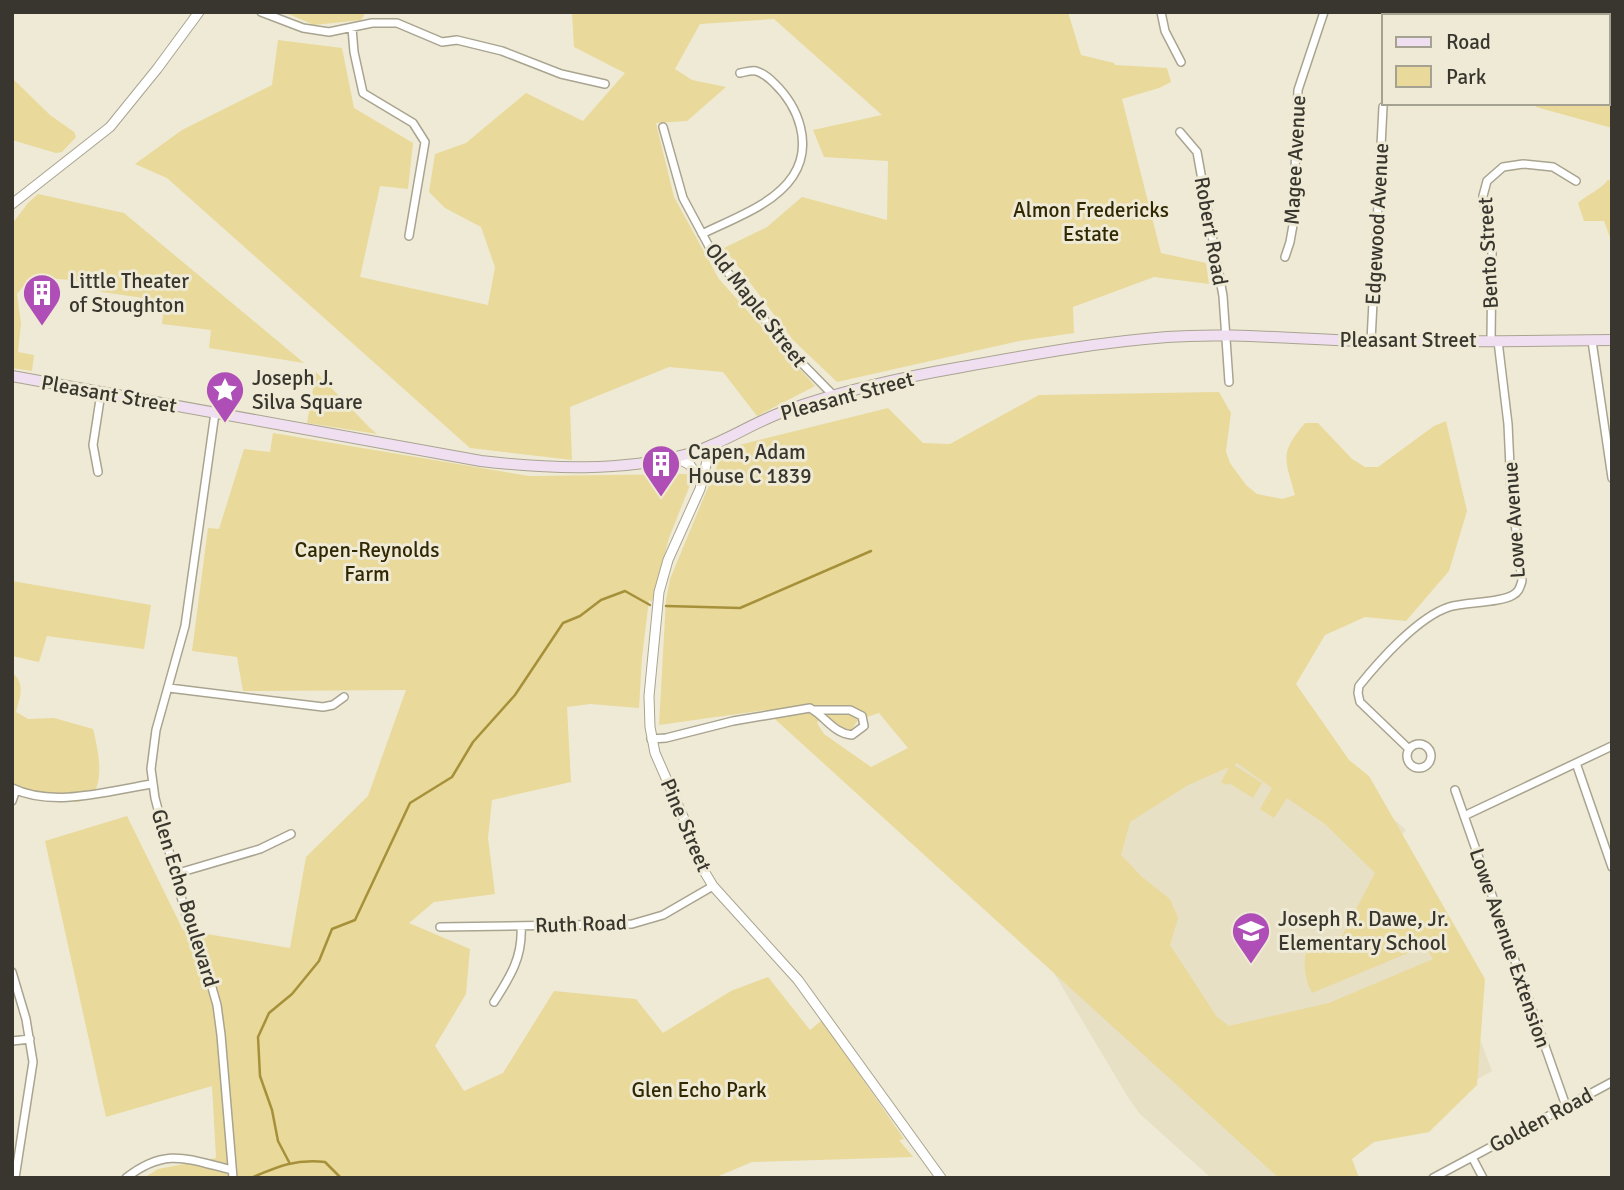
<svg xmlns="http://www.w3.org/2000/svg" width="1624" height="1190" font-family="Signika,sans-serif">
  <rect width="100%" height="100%" fill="#efead5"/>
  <path fill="#e7e0c4" d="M1203 649 1406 830 1400 838 1410 851 1492 1071 1299 1178H1211L1140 1114 1129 1099 887 693Z"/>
  <path fill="#e9d99a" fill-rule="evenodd" d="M284 12H366L361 20 314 25Z
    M567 12H1068L1081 55 1114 63 1115 65 1167 68 1171 82 1159 88 1122 99 1161 253 1206 263 1209 284 1154 277 1073 307 1074 333 1019 341 837 382 793 340 724 248 767 227 802 197 887 220 888 161 824 157 813 130 882 115 774 19 700 24 675 69 692 80 726 87 687 121 656 123 674 197 719 279 815 386 757 416 723 372 669 367 570 407 572 460 470 448 167 178 135 164 182 130 272 85 278 40 342 48 354 108 413 143 408 189 380 186 360 277 488 305 495 267 481 227 445 208 429 192 435 154 466 143 526 93 583 121 625 73 574 47 572 13Z
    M1612 33V128L1536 107V103H1608V35Z
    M12 78 50 115 74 132 76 137 62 152 56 153 12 140Z
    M1608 180 1612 181V243L1604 221H1584L1578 203C1588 194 1600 190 1608 180Z
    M38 194 124 213 304 363 209 348 211 330 162 324 164 301 102 292 85 283 70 280 31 277 17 294 21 324 18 352 34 355 32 371 12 368V224L28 203Z
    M316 372 369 427 377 434 307 423Z
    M1219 392 1231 413 1226 451 1230 463 1246 485 1257 494 1282 499 1295 495C1285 458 1279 454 1305 423H1318L1352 459 1365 467H1378L1434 426 1446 421 1467 511 1449 571 1406 621 1365 617 1325 635 1296 684 1349 760 1369 776 1485 979 1477 1085 1429 1132 1374 1142 1352 1159 1359 1178H1279L765 710 659 725 666 600 670 579 721 456 731 447 888 408 923 443 950 444 1039 395ZM879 713 908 748 871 767 824 734 817 723 821 718 850 732 858 720ZM1237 763 1272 788 1260 809 1274 818 1287 798 1325 824 1375 873 1334 951 1320 946 1307 951C1302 961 1306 983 1312 993L1425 946 1433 959 1329 1003 1229 1026 1217 1017 1170 945 1178 918 1170 899 1142 877 1121 855 1130 822 1188 785 1229 767 1221 782 1226 785 1229 783 1253 798 1262 783 1234 765Z
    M273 433 529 476 687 474 692 480 669 538 652 602 649 600 642 657 639 708 590 704 567 707 571 782 492 800 488 838 495 894 434 902 409 923 470 949 466 994 435 1046 464 1091 503 1073 554 991 636 999 663 1033 731 991 768 977 810 1030 822 1020 904 1139 899 1140 913 1157 752 1162 714 1178H144L158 1169 216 1158 212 1086 106 1117 45 841 127 816 183 930 290 948 306 857 368 796 406 690 243 691 237 657 192 651 208 528 219 529 244 449 270 452Z
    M12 581 151 605 144 649 47 636 39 662 12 656Z
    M12 672C26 685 20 696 16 712L28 719 54 718 93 729C98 749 110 799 77 802L12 787Z"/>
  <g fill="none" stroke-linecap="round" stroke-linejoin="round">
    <path stroke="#a6913a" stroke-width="2.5" d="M666 606 740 608 871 551
      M289 1162 278 1141 272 1110 260 1076 258 1037 269 1013 292 994 319 961 332 929 355 920 410 803 452 777 473 742 515 695 563 623 580 616 601 600 625 591 650 605
      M251 1178C279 1166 295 1159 325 1162L341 1178"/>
    <g stroke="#a9a490" stroke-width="10">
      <path id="minor" d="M261 12 303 28 329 32 372 23H397L442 42 457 40 502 51 561 74 605 84
        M1161 12 1165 31 1181 62
        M1460 12V16
        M1536 16 1538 12
        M352 28 354 52 363 93 413 123 425 142 409 236
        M663 127 683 198 712 252 785 346 834 396
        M1180 132 1197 152 1223 296 1229 382
        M702 234C732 219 774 205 793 176 813 145 799 107 774 83 769 78 763 73 756 71 751 70 745 72 740 73
        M1285 257 1290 242 1293 225 1298 90 1324 12
        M1371 341 1383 107
        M1491 341 1492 253 1483 196 1487 181 1503 167 1523 164 1553 167 1576 181
        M1592 341 1612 478
        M215 413 185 626 156 730 151 769 155 798 187 919 209 977 217 1005 221 1035 233 1178
        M98 472 93 445 101 393
        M169 688 323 707 333 705 344 697
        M651 739 666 738 733 721 810 708C826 717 833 733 852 735L864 726 862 716 850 710H815
        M1407 756a12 12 0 1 1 24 0a12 12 0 1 1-24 0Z
        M1409 749 1360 702 1358 693 1359 686C1379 661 1418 617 1449 607 1466 602 1500 603 1513 595 1519 592 1520 587 1522 581L1511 489 1508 424 1498 341
        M1576 763 1612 867
        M12 788C53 808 108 791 152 784
        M1455 790 1566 1106
        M12 801 16 790
        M1464 816 1612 746
        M175 874 260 849 291 834
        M440 927 632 924 663 915 713 886
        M12 972 26 1019 33 1062 15 1178
        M494 1002C510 977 523 957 521 926
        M12 1041 30 1039
        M1472 1157 1483 1178
        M126 1178C166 1147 187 1159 232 1170
        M1433 1178 1612 1082"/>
    </g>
    <g stroke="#a9a490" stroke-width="11">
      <path id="tertiary" d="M12 204 110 127 157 69 199 12
        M711 445 700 489 668 560 659 592 649 696 650 727 655 753 684 819 698 861 713 886 798 980 941 1178
        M675 457 690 465 701 482"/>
    </g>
    <g stroke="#a9a490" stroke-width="12">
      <path id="secondary" d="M12 376 481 461C549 469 621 472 688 454 723 444 753 422 788 410 844 390 904 377 962 367 1029 355 1099 342 1167 337 1234 332 1302 340 1369 341 1450 342 1531 341 1612 340"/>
    </g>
    <use href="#minor" stroke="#fff" stroke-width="7"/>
    <use href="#tertiary" stroke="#fff" stroke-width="9"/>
    <use href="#secondary" stroke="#f0dff1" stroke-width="10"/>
  </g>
  <defs>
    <g id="building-pin" transform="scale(2.0125)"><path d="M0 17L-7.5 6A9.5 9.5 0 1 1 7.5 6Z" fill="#ae4eb6" stroke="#efead5"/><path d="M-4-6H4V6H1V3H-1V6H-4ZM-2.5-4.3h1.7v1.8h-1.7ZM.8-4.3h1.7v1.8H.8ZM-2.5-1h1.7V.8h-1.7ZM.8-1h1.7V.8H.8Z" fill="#fff"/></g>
    <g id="sight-pin" transform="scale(2.0125)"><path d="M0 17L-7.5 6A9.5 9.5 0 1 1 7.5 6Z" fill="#ae4eb6" stroke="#efead5"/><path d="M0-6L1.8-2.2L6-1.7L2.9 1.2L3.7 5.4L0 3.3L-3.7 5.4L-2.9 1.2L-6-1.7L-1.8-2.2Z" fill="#fff"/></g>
    <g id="school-pin" transform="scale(2.0125)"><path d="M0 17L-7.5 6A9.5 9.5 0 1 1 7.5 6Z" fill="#ae4eb6" stroke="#efead5"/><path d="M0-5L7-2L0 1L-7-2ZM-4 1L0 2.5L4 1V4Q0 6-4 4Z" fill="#fff"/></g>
  </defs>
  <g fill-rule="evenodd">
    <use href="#building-pin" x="42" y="293"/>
    <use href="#sight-pin" x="225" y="390"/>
    <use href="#building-pin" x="661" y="464"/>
    <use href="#school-pin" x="1251" y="931"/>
  </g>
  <g text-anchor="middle" stroke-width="6" stroke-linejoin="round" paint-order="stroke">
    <g font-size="21" fill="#38362e" stroke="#efead5">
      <text transform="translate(1295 160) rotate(-87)" y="7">Magee Avenue</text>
      <text transform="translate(1377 224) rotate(-87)" y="7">Edgewood Avenue</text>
      <text transform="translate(1211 231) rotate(80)" y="7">Robert Road</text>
      <text transform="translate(1488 253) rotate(-93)" y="7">Bento Street</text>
      <text transform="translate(756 305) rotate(52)" y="7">Old Maple Street</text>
      <text x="1408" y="347">Pleasant Street</text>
      <text transform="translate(109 394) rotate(10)" y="7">Pleasant Street</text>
      <text transform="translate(847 396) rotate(-15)" y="7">Pleasant Street</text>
      <text transform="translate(1514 520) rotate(-94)" y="7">Lowe Avenue</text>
      <text transform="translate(686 825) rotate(67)" y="7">Pine Street</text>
      <text transform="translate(185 898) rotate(73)" y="7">Glen Echo Boulevard</text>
      <text transform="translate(581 924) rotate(-2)" y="7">Ruth Road</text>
      <text transform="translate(1510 948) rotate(71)" y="7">Lowe Avenue Extension</text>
      <text transform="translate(1541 1120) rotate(-28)" y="7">Golden Road</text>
    </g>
    <g font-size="21" fill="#312802" stroke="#efead5">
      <text x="1091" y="217">Almon Fredericks<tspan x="1091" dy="24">Estate</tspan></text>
      <text x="367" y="557">Capen-Reynolds<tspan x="367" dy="24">Farm</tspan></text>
      <text x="699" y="1097">Glen Echo Park</text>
    </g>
    <g font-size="21" fill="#38362e" stroke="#efead5" text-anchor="start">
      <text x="69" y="288">Little Theater<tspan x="69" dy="24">of Stoughton</tspan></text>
      <text x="252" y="385">Joseph J.<tspan x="252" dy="24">Silva Square</tspan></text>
      <text x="688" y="459">Capen, Adam<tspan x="688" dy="24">House C 1839</tspan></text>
      <text x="1278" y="926">Joseph R. Dawe, Jr.<tspan x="1278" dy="24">Elementary School</tspan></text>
    </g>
  </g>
  <rect width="1624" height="1190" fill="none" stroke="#38362e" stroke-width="28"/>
  <rect x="1382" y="14" width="228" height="91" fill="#efead5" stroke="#a6a292" stroke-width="2"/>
  <rect x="1396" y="37" width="35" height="10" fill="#f0dff1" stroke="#a6a292" stroke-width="2"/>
  <text x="1446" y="49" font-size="21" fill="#38362e">Road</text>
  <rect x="1396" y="66" width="35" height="21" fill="#e9d99a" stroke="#a6a292" stroke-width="2"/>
  <text x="1446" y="84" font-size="21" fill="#38362e">Park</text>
</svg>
